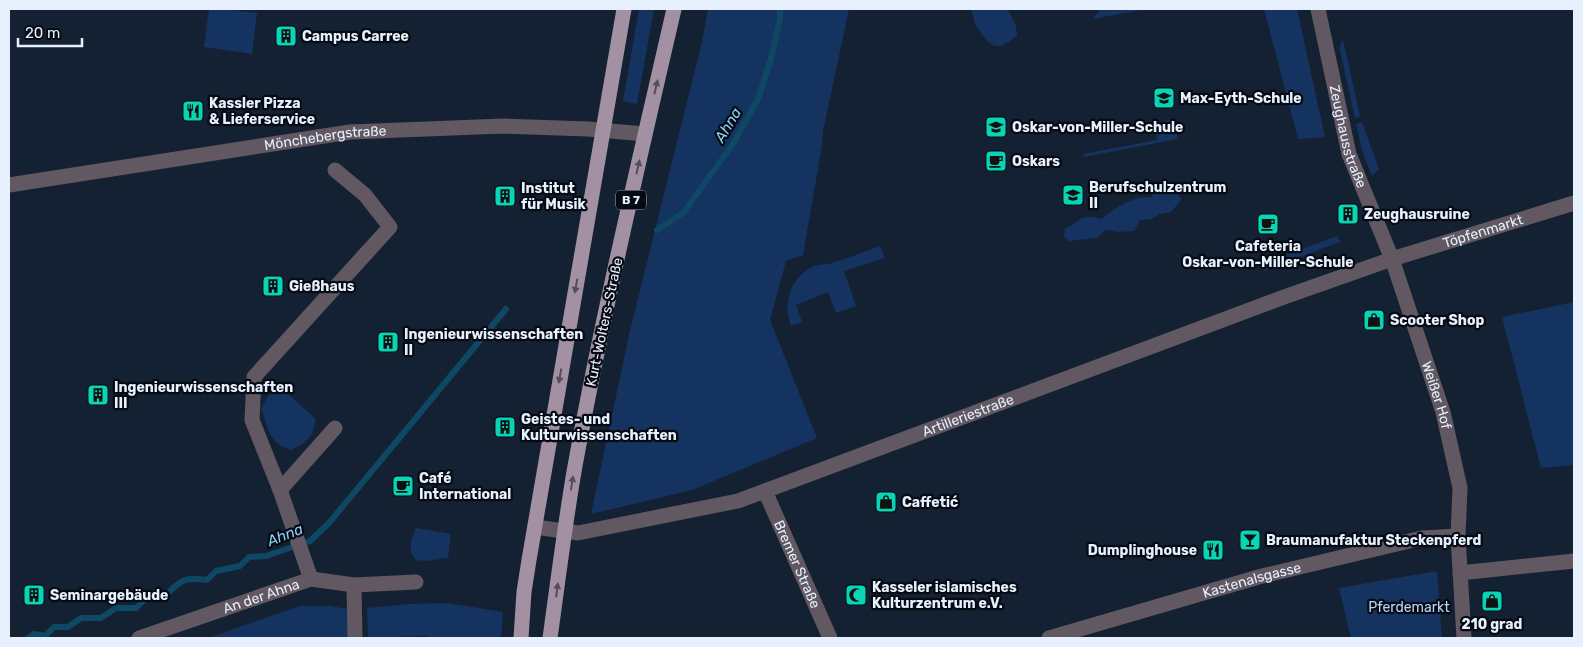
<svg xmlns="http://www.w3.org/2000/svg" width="1583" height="647" font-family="Rubik,sans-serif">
  <rect width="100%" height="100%" fill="#142133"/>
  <path fill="#153360" d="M209 9H225L257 13 252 54 204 47Z
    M639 9H654L637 104 623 101Z
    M708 9H849L823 131 822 145 803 255 786 261 770 320 817 438 692 490 591 514 629 335 702 42Z
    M970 9H1008L1016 26 1017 36C1004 45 996 53 984 37 981 33 977 28 975 24 973 18 974 14 970 9Z
    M1101 9H1147L1092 19Z
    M1264 9H1297L1325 137 1298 139Z
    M1343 40 1360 116 1355 118 1340 50V45Z
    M1174 119 1178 139 1084 157 1083 154 1157 140 1154 123Z
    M1362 122 1379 169 1372 176 1362 151 1356 124Z
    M1166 184 1177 190 1181 200 1171 212 1160 214 1151 219 1140 220 1134 231 1118 232 1106 230 1097 238 1069 241 1064 236 1065 229C1083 220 1079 213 1102 219 1115 207 1133 196 1151 197L1157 187Z
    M1337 236 1339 240 1342 241 1264 271 1261 264Z
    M880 246 885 258 844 271 856 306 836 313 828 292 796 305 802 322 791 326C783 305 789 280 810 268 817 264 824 265 832 263 848 258 864 252 880 246Z
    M1574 302V465L1541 468 1502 317Z
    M279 386 316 419C312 438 308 442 291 450 269 444 268 428 261 408L268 396Z
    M416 528 451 534 448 558 425 561 416 560C407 550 411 539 416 528Z
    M1437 571 1442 638H1351L1339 588Z
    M448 603 503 612 501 638H429V636L368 638 367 608 408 604Z
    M300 606H330L348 609V638H208Z"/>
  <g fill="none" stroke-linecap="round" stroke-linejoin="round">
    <path stroke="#0e4864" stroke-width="6" d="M657 230 683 213 733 144 759 97 771 58 780 19V9
      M28 638 34 634 45 636 54 627H68L81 618H101L116 608H136L151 593H168C182 579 186 577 207 580L216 571 240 566 249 557 266 556 310 541 329 523 506 309"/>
    <g stroke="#625861" stroke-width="15">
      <path id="s1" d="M1318 9 1349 154 1392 259 1443 412 1460 488 1458 536 1464 638"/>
      <path id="s2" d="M9 185 350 132 503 126 588 129 645 134"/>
      <path d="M280 490 335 428"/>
      <path id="s3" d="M765 491 830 638"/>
      <path id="s4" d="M535 527 578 533 738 501 1287 296 1392 259 1574 203"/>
      <path d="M1460 573 1574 561"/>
      <path d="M311 579 280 490 252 420 254 377 390 227 365 195 335 170"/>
      <path d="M354 585 355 638"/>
      <path id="s5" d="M139 638 311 579 354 585 416 582"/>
      <path id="s6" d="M1049 638 1262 576 1422 538 1458 536"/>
    </g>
    <path stroke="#a390a2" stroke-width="15" d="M521 638 524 592 529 560 624 9
      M550 638C558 581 565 523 575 466 603 313 639 161 674 9"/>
  </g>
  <defs><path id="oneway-solid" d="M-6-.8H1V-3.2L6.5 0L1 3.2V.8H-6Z" transform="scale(1.25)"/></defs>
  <g fill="#544d5a">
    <use href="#oneway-solid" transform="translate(656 87) rotate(-77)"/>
    <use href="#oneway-solid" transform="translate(638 167) rotate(-77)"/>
    <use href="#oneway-solid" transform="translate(576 286) rotate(100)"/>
    <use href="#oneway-solid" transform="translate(560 376) rotate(100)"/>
    <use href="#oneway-solid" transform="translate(572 483) rotate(-81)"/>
    <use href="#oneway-solid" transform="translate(557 590) rotate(-83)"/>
  </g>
  <defs>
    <g id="building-square" transform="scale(1.125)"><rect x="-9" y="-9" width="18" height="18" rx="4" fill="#08d5b5" stroke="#060a12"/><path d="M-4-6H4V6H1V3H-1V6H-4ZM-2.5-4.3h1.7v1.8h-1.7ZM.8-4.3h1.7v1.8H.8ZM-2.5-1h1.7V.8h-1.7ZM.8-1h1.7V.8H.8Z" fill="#111"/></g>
    <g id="school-square" transform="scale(1.125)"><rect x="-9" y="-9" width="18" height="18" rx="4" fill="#08d5b5" stroke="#060a12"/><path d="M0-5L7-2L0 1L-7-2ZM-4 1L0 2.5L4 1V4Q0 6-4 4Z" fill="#111"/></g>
    <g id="restaurant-square" transform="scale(1.125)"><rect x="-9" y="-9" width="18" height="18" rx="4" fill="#08d5b5" stroke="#060a12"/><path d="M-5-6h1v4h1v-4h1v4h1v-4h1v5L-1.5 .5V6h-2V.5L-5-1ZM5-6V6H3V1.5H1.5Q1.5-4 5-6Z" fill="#111"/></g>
    <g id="cafe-square" transform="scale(1.125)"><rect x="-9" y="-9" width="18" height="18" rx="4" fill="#08d5b5" stroke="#060a12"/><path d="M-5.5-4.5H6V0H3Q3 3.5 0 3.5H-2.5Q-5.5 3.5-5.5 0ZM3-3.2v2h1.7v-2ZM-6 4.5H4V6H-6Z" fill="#111"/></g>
    <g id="shop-square" transform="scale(1.125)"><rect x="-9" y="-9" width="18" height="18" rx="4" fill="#08d5b5" stroke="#060a12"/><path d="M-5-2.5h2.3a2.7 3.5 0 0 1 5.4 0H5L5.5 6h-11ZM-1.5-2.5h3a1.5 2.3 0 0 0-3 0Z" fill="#111"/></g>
    <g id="bar-square" transform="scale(1.125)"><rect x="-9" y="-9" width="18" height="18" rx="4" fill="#08d5b5" stroke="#060a12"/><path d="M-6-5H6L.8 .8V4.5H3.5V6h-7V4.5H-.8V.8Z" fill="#111"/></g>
    <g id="mosque-square" transform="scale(1.125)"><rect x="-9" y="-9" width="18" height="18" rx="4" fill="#08d5b5" stroke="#060a12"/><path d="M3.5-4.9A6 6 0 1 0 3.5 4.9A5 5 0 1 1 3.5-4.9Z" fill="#111"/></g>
  </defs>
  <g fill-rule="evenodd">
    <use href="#building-square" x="286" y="36"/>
    <use href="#school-square" x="1164" y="98"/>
    <use href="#restaurant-square" x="193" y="111"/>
    <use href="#school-square" x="996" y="127"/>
    <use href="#cafe-square" x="996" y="161"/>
    <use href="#school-square" x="1073" y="195"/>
    <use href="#building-square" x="505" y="196"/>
    <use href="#building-square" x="1348" y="214"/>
    <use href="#cafe-square" x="1268" y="224"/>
    <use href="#building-square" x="273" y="286"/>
    <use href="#shop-square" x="1374" y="320"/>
    <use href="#building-square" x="388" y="342"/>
    <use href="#building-square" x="98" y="395"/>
    <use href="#building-square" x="505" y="427"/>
    <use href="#cafe-square" x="403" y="486"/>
    <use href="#shop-square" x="886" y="502"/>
    <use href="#bar-square" x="1250" y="540"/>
    <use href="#restaurant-square" x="1213" y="550"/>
    <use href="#building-square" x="34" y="595"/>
    <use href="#mosque-square" x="856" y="595"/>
    <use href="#shop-square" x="1492" y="601"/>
  </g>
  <g text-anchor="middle" stroke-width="4.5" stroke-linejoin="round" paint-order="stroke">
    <rect fill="#060a12" stroke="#a4abb6" stroke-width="1" x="616" y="190.5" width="30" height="19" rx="4"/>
    <g font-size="12" font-weight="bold" fill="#e7f0fd">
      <text x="631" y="204">B 7</text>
    </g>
    <g font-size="14" font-weight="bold" fill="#e7f0fd" stroke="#060a12" text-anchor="start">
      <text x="302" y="41">Campus Carree</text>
      <text x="1180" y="103">Max-Eyth-Schule</text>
      <text x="209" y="108">Kassler Pizza<tspan x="209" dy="16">&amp; Lieferservice</tspan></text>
      <text x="1012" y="132">Oskar-von-Miller-Schule</text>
      <text x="1012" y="166">Oskars</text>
      <text x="1089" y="192">Berufschulzentrum<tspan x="1089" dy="16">II</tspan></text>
      <text x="521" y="193">Institut<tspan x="521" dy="16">für Musik</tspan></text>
      <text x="1364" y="219">Zeughausruine</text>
      <text x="1268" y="251" text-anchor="middle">Cafeteria<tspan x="1268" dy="16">Oskar-von-Miller-Schule</tspan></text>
      <text x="289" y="291">Gießhaus</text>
      <text x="1390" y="325">Scooter Shop</text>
      <text x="404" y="339">Ingenieurwissenschaften<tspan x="404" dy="16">II</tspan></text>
      <text x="114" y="392">Ingenieurwissenschaften<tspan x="114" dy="16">III</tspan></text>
      <text x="521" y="424">Geistes- und<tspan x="521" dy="16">Kulturwissenschaften</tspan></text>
      <text x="419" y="483">Café<tspan x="419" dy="16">International</tspan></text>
      <text x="902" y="507">Caffetić</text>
      <text x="1266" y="545">Braumanufaktur Steckenpferd</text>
      <text x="1197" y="555" text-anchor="end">Dumplinghouse</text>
      <text x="872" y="592">Kasseler islamisches<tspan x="872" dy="16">Kulturzentrum e.V.</tspan></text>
      <text x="50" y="600">Seminargebäude</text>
      <text x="1492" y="629" text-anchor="middle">210 grad</text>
    </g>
    <g font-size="14" fill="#e7f0fd" stroke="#060a12">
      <text dy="5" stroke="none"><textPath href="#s1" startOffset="131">Zeughausstraße</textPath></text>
      <text dy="5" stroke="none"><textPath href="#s2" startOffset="320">Mönchebergstraße</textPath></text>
      <text dy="5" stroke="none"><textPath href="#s4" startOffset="999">Töpfenmarkt</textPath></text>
      <text transform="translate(604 322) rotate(-78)" y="5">Kurt-Wolters-Straße</text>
      <text dy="5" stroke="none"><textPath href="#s1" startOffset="405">Weißer Hof</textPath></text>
      <text dy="5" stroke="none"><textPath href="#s4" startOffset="452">Artilleriestraße</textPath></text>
      <text dy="5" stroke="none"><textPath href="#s3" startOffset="80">Bremer Straße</textPath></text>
      <text dy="5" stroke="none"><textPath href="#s6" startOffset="211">Kastenalsgasse</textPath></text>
      <text dy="5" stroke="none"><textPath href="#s5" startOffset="129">An der Ahna</textPath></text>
    </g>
    <g font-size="14" fill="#bbd5fb" stroke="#060a12">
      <text x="1409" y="612">Pferdemarkt</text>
    </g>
    <g font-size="15" font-style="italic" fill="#89d0f9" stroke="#060a12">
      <text transform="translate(728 125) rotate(-59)" y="5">Ahna</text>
      <text transform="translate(285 535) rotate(-22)" y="5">Ahna</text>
    </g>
  </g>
  <rect width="1583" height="647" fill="none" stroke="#e7f0fd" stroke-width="20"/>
  <path d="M18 38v8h64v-8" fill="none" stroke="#e7f0fd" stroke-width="2.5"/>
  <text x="25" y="38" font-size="15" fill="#e7f0fd" stroke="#060a12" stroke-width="4" paint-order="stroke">20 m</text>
</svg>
